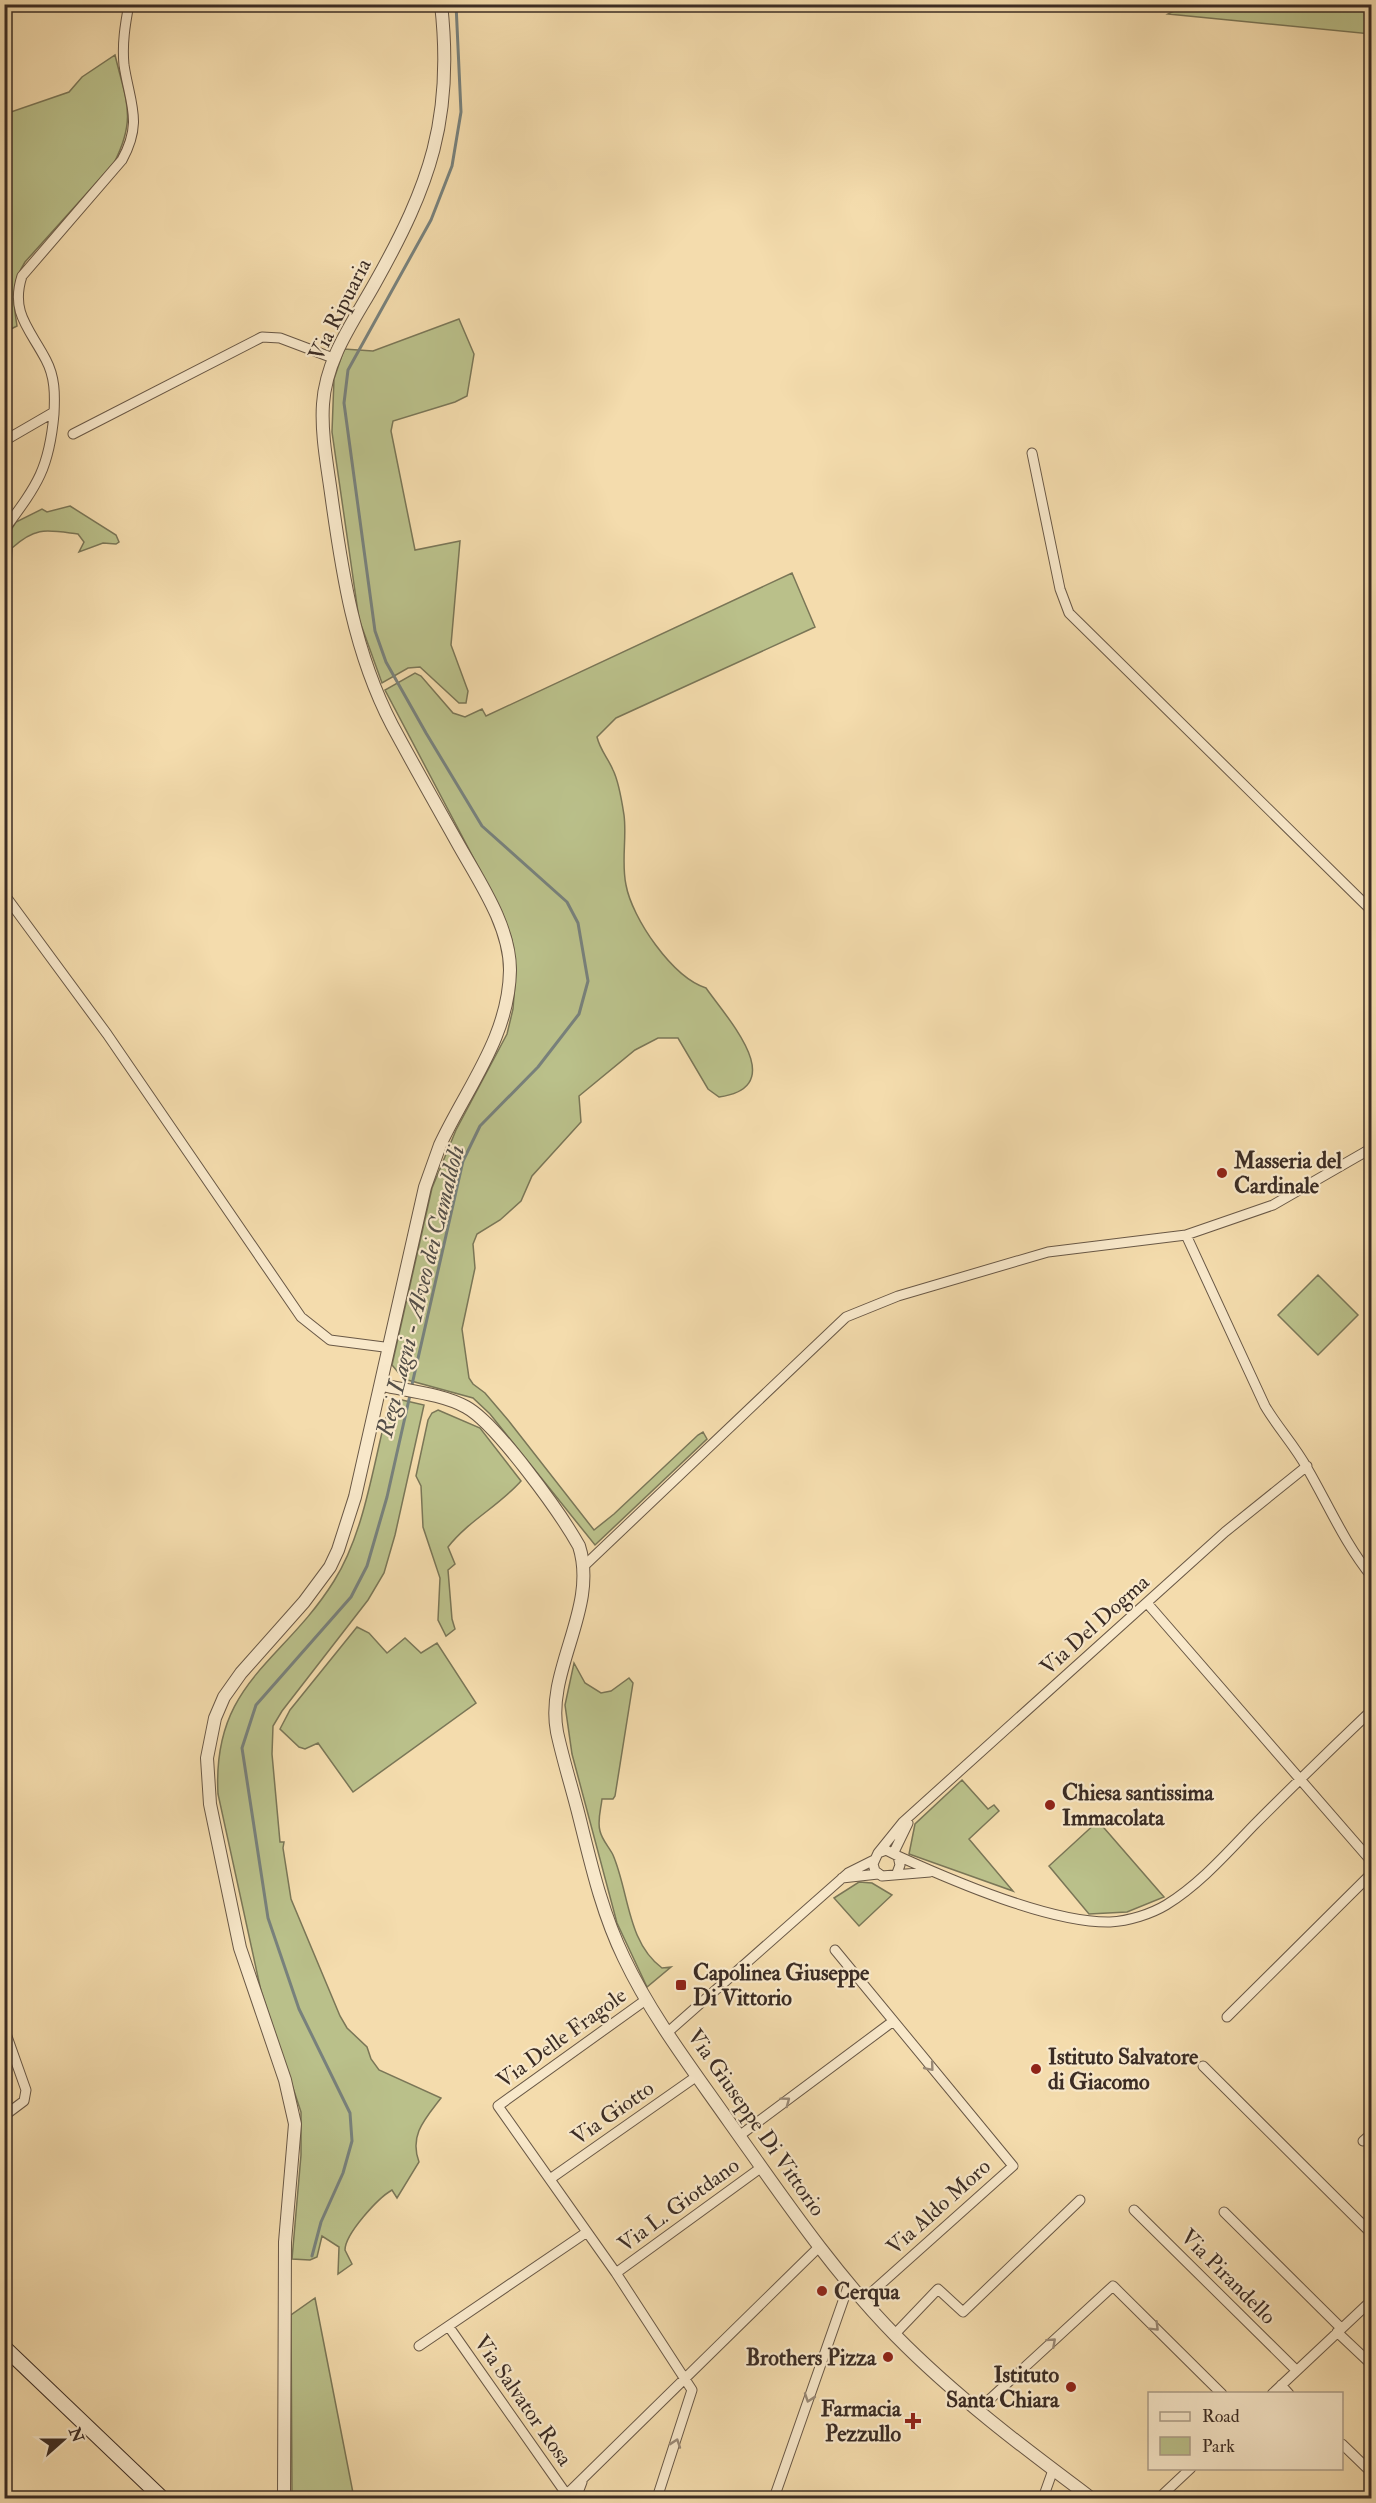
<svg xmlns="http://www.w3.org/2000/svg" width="1376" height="2503" font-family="'IM FELL Double Pica',serif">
  <rect width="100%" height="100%" fill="#f4dcad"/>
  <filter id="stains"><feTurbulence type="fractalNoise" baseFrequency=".00333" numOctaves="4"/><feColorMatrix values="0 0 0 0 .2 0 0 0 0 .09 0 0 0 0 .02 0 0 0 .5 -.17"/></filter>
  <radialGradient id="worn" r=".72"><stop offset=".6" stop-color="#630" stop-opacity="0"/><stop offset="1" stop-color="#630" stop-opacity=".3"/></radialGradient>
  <path fill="#bac08a" stroke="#7a7657" stroke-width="1.5" d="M1188 4 1371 5V34L1168 14Z
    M115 55C126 101 137 118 114 163L25 262C11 284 13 302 17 326L5 332V114L69 92 82 77Z
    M459 319 474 354 467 396 455 402 393 421 391 431 415 550 460 541 451 645 468 691 466 703H459L420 667 408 668 382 683 359 619 332 432 334 379 344 349 373 351Z
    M70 506 116 535 119 542 116 544 103 543 79 552 84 542 78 534C47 530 36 526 12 548L11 562 5 571V539L16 522 42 509 47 512Z
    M792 573 815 627 616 718 597 737C600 750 608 758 613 770 619 782 622 802 624 815 627 838 621 862 626 885 632 918 672 977 706 988 726 1017 792 1087 719 1097L708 1089 678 1038H658L635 1050 579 1096 581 1122 532 1176 521 1201 500 1220 477 1234 473 1244 475 1268 462 1329 469 1378 473 1384 485 1393 508 1420 594 1530 614 1514 698 1435 703 1432 707 1439 595 1545 490 1414 473 1398 404 1379 392 1365 432 1188 456 1130 507 1034 513 1009 516 969 512 940 502 912 385 690 415 673 421 676 453 713 465 717 482 709 486 716Z
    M1318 1275 1358 1315 1318 1355 1278 1315Z
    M402 1400 424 1405 395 1535 384 1573 368 1600 282 1711 273 1726 272 1754 280 1842H284L283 1848 291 1899 340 2016 347 2028 367 2047 371 2059 379 2070 441 2098C425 2119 409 2135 419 2162L397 2198 392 2190C378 2198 345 2234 345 2250L352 2264 338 2274 339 2247 322 2236 317 2257 310 2260 292 2259 301 2155V2112L261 1991 218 1794C212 1682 283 1663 334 1581 363 1535 372 1472 385 1420L389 1410Z
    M438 1410 480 1428 521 1481C499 1506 468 1521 448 1547L455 1564 448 1570 452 1619 455 1629 446 1636 438 1620 440 1578 423 1527 421 1486 416 1476 428 1420 432 1413Z
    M357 1627 369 1633 387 1653 405 1638 421 1653 437 1643 476 1703 353 1792 318 1743 305 1749 299 1747 280 1729 290 1710Z
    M574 1663 585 1683 601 1693 611 1691 629 1678 633 1683 615 1796 613 1799H602C601 1809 597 1821 600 1831 602 1840 609 1847 613 1855 629 1892 627 1942 662 1968L671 1967 647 1987 617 1923 572 1754 565 1705Z
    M962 1780 988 1809 994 1805 999 1811 969 1839 1013 1891 909 1854 915 1824Z
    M1098 1821 1164 1897 1127 1912 1089 1914 1049 1866Z
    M859 1882 872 1883 892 1895 859 1926 834 1898Z
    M315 2298 354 2498H292L291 2315Z"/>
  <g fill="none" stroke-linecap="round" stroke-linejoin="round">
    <path stroke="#78817c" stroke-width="3" d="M411 1389 463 1161 480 1126 538 1067 579 1014 588 981 578 923 567 902 482 826 426 733 386 662 375 631 344 403 348 370 431 220 452 166 461 112 456 4
      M312 2256 321 2222 343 2173 352 2141 350 2113 299 2009 268 1918 242 1748 256 1705 351 1597 367 1566 387 1497 410 1395"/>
    <g stroke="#695846" stroke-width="11">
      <path id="minor" d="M73 434 262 337 280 338 333 358
        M4 441 54 412
        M1032 453 1060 589 1069 613 1372 911
        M4 530C37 485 49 470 54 414 55 394 55 377 46 360 30 329 10 313 22 276L122 160C143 122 130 104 124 65 122 44 125 25 129 4
        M4 894 107 1034 301 1317 330 1340 384 1347
        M1186 1235 1265 1406C1278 1428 1295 1446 1307 1468 1328 1504 1345 1544 1372 1577
        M584 1566 846 1317 898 1296 1048 1252 1186 1235 1273 1205 1372 1148
        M1147 1603 1372 1862
        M894 1852 908 1823
        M878 1853 903 1822 1225 1532 1307 1466
        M898 1856C953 1881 1050 1923 1110 1922 1129 1921 1151 1914 1166 1905 1200 1884 1227 1853 1254 1825 1293 1786 1332 1748 1372 1710
        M897 1873 900 1865 898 1856 886 1850 878 1853 873 1864 875 1871 882 1876 930 1872
        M842 1878 878 1874
        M835 1950 1013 2166 863 2300
        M647 1999 498 2106 616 2273 692 2390 657 2498
        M1227 2017 1372 1873
        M4 2028 26 2090 24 2101 4 2116
        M668 2032 848 1873 874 1860
        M1203 2066 1372 2234
        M739 2136 892 2022
        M1363 2141 1372 2133
        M550 2179 697 2076
        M1134 2210 1296 2370
        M1224 2212 1341 2328
        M616 2273 762 2167
        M449 2327 567 2495
        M1337 2332 1372 2365
        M894 2335 938 2289 963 2312 1080 2200
        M419 2346 587 2232
        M1281 2385 1289 2394
        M1272 2394 1372 2300
        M978 2410 1113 2286 1222 2394
        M1342 2444 1372 2473
        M563 2498 819 2247
        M576 2498 582 2482
        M774 2498 849 2284
        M1043 2498 1053 2470
        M1159 2498 1191 2468"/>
    </g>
    <g stroke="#695846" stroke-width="14">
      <path id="tertiary" d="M382 1385C409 1391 442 1394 466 1407 497 1424 561 1514 579 1546 599 1608 545 1670 557 1732 563 1760 572 1788 579 1816 591 1864 602 1913 624 1958 652 2017 693 2070 730 2123 782 2196 833 2272 896 2336 955 2396 1024 2448 1091 2498
        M284 2498 285 2242 295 2124 285 2080 240 1948 210 1804 207 1758 215 1718 224 1697 241 1673 304 1602 330 1567 338 1550 355 1497 425 1187C430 1173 435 1159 440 1145 467 1087 509 1037 510 970 510 925 478 880 457 842 435 803 413 764 392 725 354 652 342 573 331 493 327 464 321 433 323 404 326 358 354 321 375 283 430 185 454 118 441 4"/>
    </g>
    <g stroke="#3b2c24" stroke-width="16">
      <path id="secondary" d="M4 2347 162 2498"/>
    </g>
    <use href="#minor" stroke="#f8e8ca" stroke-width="9"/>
    <use href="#tertiary" stroke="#f8e8ca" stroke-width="12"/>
    <use href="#secondary" stroke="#f8e8ca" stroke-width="14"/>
  </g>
  <defs><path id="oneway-chevron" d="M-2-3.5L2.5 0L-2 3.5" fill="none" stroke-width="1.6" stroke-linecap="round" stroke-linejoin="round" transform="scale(1.5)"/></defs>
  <g stroke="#9a8a77">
    <use href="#oneway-chevron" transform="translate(930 2067) rotate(50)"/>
    <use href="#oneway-chevron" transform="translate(786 2101) rotate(-37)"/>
    <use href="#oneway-chevron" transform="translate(1155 2327) rotate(45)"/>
    <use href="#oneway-chevron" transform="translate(1052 2342) rotate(-42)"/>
    <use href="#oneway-chevron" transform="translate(809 2398) rotate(109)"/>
    <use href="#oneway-chevron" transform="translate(676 2443) rotate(-71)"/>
  </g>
  <g fill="#8f2418" stroke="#f8e8ca" stroke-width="2">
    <circle cx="1222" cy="1173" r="6"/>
    <circle cx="1050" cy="1805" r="6"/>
    <rect x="675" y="1979" width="12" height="12" rx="3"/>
    <circle cx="1036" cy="2069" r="6"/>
    <circle cx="822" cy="2291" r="6"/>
    <circle cx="888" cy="2357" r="6"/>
    <circle cx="1071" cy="2387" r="6"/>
    <path d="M910 2412h6v6h6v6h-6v6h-6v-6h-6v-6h6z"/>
  </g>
  <g text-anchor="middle" stroke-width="4.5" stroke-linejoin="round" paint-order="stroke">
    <g font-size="22" fill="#3b2c24" stroke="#f8e8ca">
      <text transform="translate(339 309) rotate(-63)" y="8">Via Ripuaria</text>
      <text transform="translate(1094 1624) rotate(-42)" y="8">Via Del Dogma</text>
      <text transform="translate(561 2037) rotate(-36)" y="8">Via Delle Fragole</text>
      <text transform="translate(612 2112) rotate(-35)" y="8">Via Giotto</text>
      <text transform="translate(757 2122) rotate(55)" y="8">Via Giuseppe Di Vittorio</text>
      <text transform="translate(678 2204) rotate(-36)" y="8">Via L. Giotdano</text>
      <text transform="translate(938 2206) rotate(-42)" y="8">Via Aldo Moro</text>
      <text transform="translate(1229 2276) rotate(45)" y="8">Via Pirandello</text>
      <text transform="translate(524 2400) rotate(55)" y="8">Via Salvator Rosa</text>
    </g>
    <g font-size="22" font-weight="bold" fill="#3b2c24" stroke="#f8e8ca" text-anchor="start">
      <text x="1234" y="1168">Masseria del<tspan x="1234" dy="25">Cardinale</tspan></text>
      <text x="1062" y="1800">Chiesa santissima<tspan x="1062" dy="25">Immacolata</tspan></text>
      <text x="693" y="1980">Capolinea Giuseppe<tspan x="693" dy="25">Di Vittorio</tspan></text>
      <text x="1048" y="2064">Istituto Salvatore<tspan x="1048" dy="25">di Giacomo</tspan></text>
      <text x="834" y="2299">Cerqua</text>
      <text x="876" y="2365" text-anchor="end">Brothers Pizza</text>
      <text x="1059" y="2382" text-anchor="end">Istituto<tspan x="1059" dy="25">Santa Chiara</tspan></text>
      <text x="901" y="2416" text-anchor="end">Farmacia<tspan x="901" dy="25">Pezzullo</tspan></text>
    </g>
    <g font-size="24" font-style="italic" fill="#544f48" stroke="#f8e8ca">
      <text transform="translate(420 1291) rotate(-76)" y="8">Regi Lagni - Alveo dei Camaldoli</text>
    </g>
  </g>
  <rect width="1376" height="2503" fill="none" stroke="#f4dcad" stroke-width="24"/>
  <rect x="6" y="6" width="1364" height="2491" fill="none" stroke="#3b2c24" stroke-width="3"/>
  <rect x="12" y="12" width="1352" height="2479" fill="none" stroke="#3b2c24" stroke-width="1.5"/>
  <rect x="1148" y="2392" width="195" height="78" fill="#f8e8ca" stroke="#ac9d88" stroke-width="1.5"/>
  <rect x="1160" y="2412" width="30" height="9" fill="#f8e8ca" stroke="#ac9d88" stroke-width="1.5"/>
  <text x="1202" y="2422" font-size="18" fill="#3b2c24">Road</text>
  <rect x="1160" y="2437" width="30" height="18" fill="#bac08a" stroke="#ac9d88" stroke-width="1.5"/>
  <text x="1202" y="2452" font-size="18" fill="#3b2c24">Park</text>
  <g transform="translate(63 2440) rotate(69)" stroke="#f8e8ca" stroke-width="4.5" paint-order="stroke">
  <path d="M0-4.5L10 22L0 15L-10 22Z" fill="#3b2c24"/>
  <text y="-9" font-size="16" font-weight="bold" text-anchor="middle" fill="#3b2c24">N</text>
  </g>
  <rect width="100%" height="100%" filter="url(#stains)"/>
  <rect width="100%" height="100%" fill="url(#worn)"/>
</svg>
